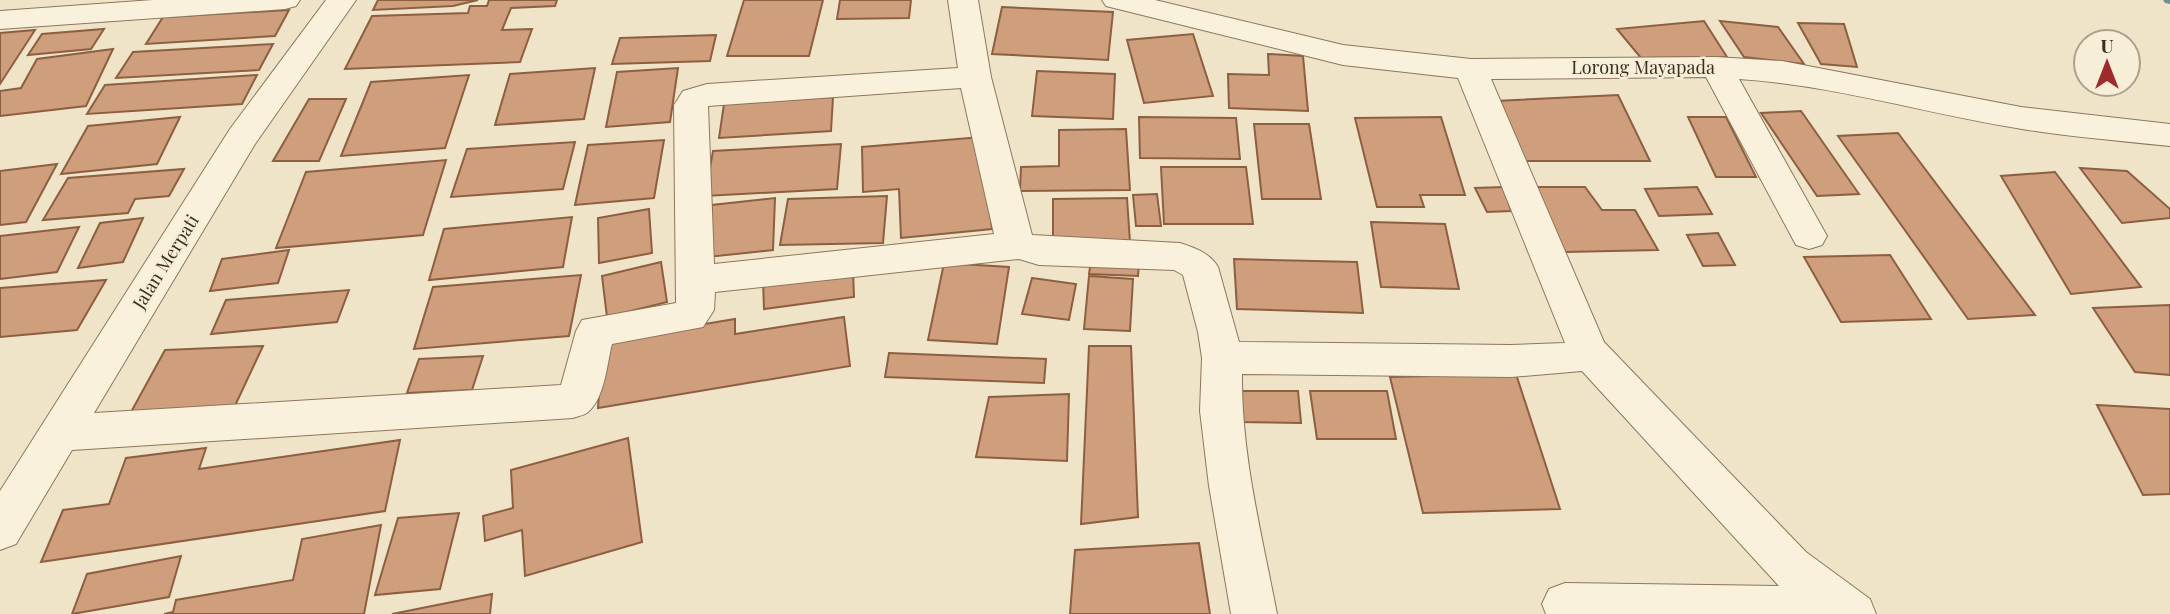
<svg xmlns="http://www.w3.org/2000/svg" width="2170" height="614" font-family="'Playfair Display',serif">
  <rect width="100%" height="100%" fill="#f0e4c8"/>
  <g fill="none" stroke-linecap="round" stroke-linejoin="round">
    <path fill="#6f938a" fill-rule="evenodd" d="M2163 0H2170V4L2165 3Z"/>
  </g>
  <path fill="#cf9f7d" stroke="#8d5f41" stroke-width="2" d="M378 0H478L453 6 373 10Z
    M489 0H557L555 6 511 8 502 30 532 29 520 62 345 69 372 16 468 13 470 6H487Z
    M744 0H823L809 56H727Z
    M840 0H911L909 18 837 19Z
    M1002 7 1113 12 1108 60 992 54Z
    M289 10 275 36 146 44 163 17Z
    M1704 21 1727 57 1641 58 1617 29Z
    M1720 21 1778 27 1804 64 1744 57Z
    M1798 23 1844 24 1857 67 1821 64Z
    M104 29 91 49 28 55 42 34Z
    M35 30 0 84V33Z
    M1193 34 1213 96 1144 103 1127 40Z
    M716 35 710 61 612 64 620 38Z
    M273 44 259 70 116 78 133 52Z
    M113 49 86 106 0 116V91L21 88 37 59Z
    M1268 54 1303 56 1308 111 1229 108 1228 74 1269 75Z
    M595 68 584 119 495 125 510 74Z
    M678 68 670 122 606 127 617 72Z
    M1037 71 1115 74 1113 119 1032 116Z
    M257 75 242 104 87 114 105 85Z
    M469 75 445 148 341 156 371 82Z
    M1618 95 1650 161H1522L1496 101Z
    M833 97 831 131 719 138 724 104Z
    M309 99H346L319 161H273Z
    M1801 111 1859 194 1817 196 1761 113Z
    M180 117 157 164 61 174 88 126Z
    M1139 117 1236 118 1240 159 1140 158Z
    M1441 117 1465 195H1420L1424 207H1377L1355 118Z
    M1688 117H1726L1756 177H1716Z
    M1254 124H1309L1321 199H1262Z
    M1126 129 1130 190 1020 191 1021 167 1059 166V130Z
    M1898 133 2035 315 1968 319 1838 136Z
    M981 137 992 229 901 238 899 189 863 192 862 147Z
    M664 140 654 198 575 205 588 145Z
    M575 142 563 189 451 197 467 149Z
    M841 144 837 189 705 196 713 151Z
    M446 160 423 235 276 248 306 172Z
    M57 164 26 222 0 225V171Z
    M1161 167H1246L1253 224H1164Z
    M2080 168 2127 171 2170 209V218L2122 223Z
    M184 169 169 196 135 199 128 213 43 220 68 178Z
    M2055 172 2141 287 2071 294 2001 176Z
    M1504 187 1511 211 1487 212 1475 188Z
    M1535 187H1585L1602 210H1635L1658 250 1565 252Z
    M1697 187 1712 214 1659 216 1645 189Z
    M1157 194 1161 226H1136L1133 195Z
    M887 196 883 243 780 245 788 199Z
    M775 198 773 250 708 257 712 205Z
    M1127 198 1130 242 1053 243V199Z
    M649 209 652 253 599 263 598 218Z
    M572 217 563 267 429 280 444 229Z
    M143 218 123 262 78 268 100 223Z
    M1371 222 1445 224 1459 289 1381 287Z
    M79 227 57 272 0 279V236Z
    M1718 233 1735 265 1703 266 1687 235Z
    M289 250 278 283 210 291 222 259Z
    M1890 255 1931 319 1841 322 1804 257Z
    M1234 259 1357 262 1363 313 1237 309Z
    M1091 260 1139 264 1138 276 1089 274Z
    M661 262 667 302 607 317 602 276Z
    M944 263 1009 267 997 344 928 340Z
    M853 270 854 297 764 309 763 281Z
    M581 275 569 336 414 349 433 287Z
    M1089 276 1133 279 1130 331 1084 329Z
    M1032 278 1076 284 1069 320 1022 314Z
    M106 280 77 330 0 337V288Z
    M349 290 337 322 211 334 226 300Z
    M2170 305V375L2135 372 2093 308Z
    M844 317 850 366 598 408 602 341 735 319V334Z
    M263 346 233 410 130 414 165 350Z
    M1089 346H1131L1138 517 1081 524Z
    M889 353 1046 359 1044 383 885 377Z
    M483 356 472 390 407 393 419 359Z
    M1516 374 1560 509 1423 513 1390 377Z
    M1233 391H1298L1301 423 1235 422Z
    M1310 391H1387L1396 439H1317Z
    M1069 394 1067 461 976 457 989 397Z
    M2097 405 2170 409V494L2143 495Z
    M628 438 642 542 525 576 522 530 485 541 483 516 513 508 511 470Z
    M400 440 385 511 41 562 63 510 109 504 126 458 206 448 199 469Z
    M459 513 440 589 375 595 398 518Z
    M381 525 364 614H164L173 612 176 600 293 580 302 539Z
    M1199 543 1210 614H1070L1075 550Z
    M181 556 169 597 72 614 87 574Z
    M492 594 490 614H392Z"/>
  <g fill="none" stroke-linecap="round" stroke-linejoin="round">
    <g stroke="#8d765c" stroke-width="2">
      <path id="minor" d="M153 0H300L296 6 285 9 0 29V11Z
        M326 0H356L255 144 94 413 561 385 576 331 582 320 676 303 674 105 683 91 707 84 958 68 948 0H978L991 77 1032 235 1180 243C1195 248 1210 253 1218 267L1239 342 1511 345 1565 343 1458 78 1343 65 1106 6 1102 0H1155L1343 45 1471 59 1716 57 1782 61 2021 107 2170 124V146C2121 141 2071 137 2022 129 1927 114 1835 85 1739 79L1827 236 1822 245 1809 249 1796 245 1706 77 1491 79 1604 342 1806 552 1870 599 1876 614H1546L1542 604 1549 589 1565 583 1779 586 1582 371 1511 377 1242 374C1241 455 1262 535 1277 614H1231L1209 486 1200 411 1202 358 1198 332 1183 275 1174 270 1039 265 1019 259 715 292 714 310 703 327 612 344C607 363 605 398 588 412 585 415 578 416 573 418L72 450 16 544 0 550V491L230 129ZM961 88 994 234 714 264 708 106Z"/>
    </g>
    <use href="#minor" fill="#faf1dc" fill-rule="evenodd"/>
  </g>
  <g text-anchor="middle" stroke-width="5" stroke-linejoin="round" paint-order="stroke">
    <g font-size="18" fill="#3d2e20" stroke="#f7eed8">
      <text x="1643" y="74">Lorong Mayapada</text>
      <text transform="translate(166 262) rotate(-58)" y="6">Jalan Merpati</text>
    </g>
  </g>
  <g transform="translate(2107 63)"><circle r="33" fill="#f7eed8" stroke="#ada18e" stroke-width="2"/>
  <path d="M0-5L12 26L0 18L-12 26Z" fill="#9e2a2b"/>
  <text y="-10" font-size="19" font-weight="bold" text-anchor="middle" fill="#3d2e20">U</text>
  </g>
</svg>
